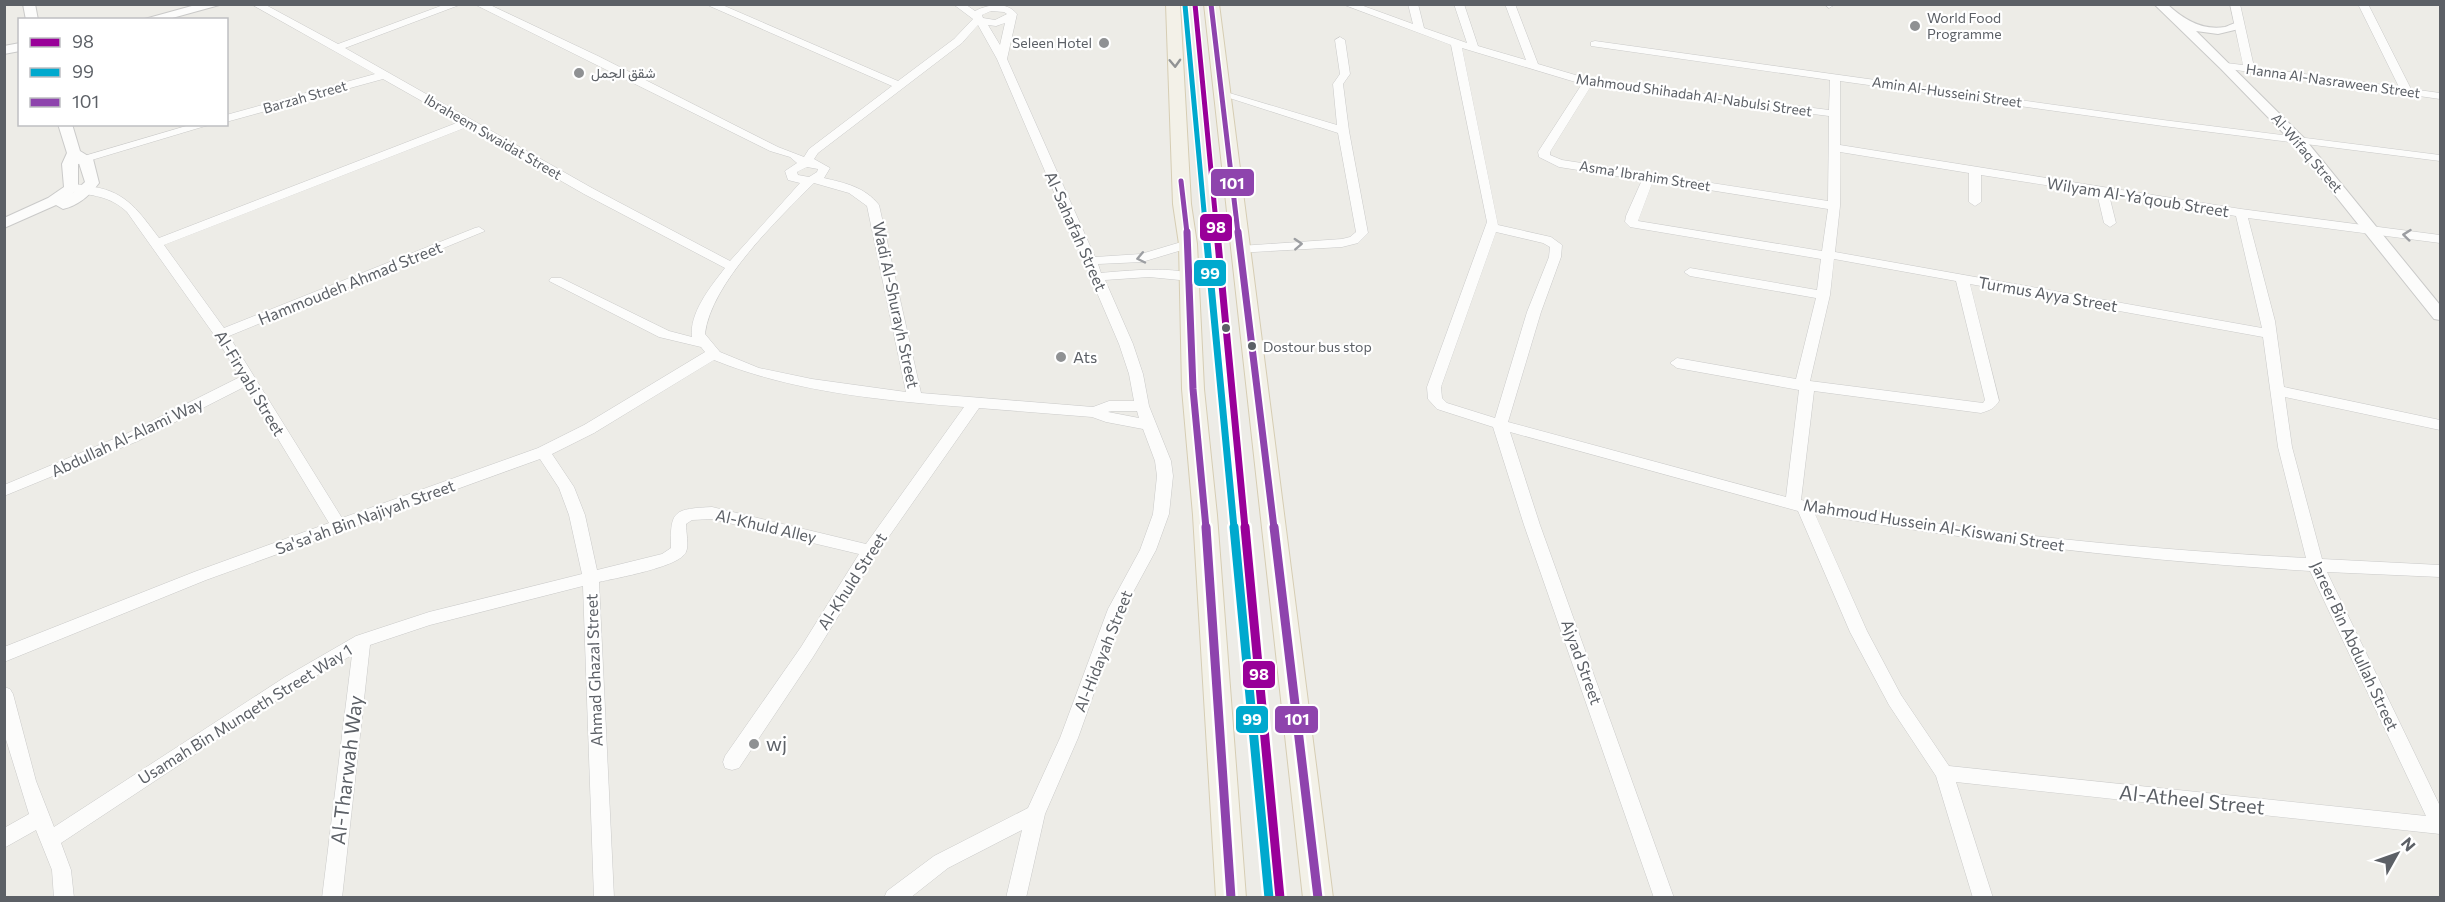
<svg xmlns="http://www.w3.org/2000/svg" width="2445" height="902" font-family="Commissioner,Vazirmatn,sans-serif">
  <rect width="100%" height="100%" fill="#edece7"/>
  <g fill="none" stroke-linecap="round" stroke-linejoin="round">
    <g stroke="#cacac9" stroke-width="1">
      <path id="minor" d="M251 4H264L338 44 446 4H462L345 48 592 188 730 261 800 183 788 180 785 171 797 163 790 157 770 151 474 4H488L598 56 778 147 804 157 809 149 892 86 705 4H720L898 81 954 39 973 19 953 4H965L975 11C989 4 1006 1 1017 14L1007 59 1095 257 1141 254 1188 240 1194 244 1192 247 1142 262 1098 264 1101 273C1121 271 1183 265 1197 277L1190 281 1149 277 1105 280 1133 344 1143 374 1149 406 1171 461 1173 476 1169 514 1156 550 1124 609 1078 738 1045 814 1026 898H1006L1022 830 948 868 910 898H884L887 891 934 856 1028 808 1060 738 1108 609 1140 550 1153 514 1157 476 1155 461 1143 429 1106 422 1092 417 979 408 876 555 813 657 739 768 732 770 725 768 723 762 725 756 801 647 859 554 712 519 692 520 686 524C686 532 689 545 686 552 680 567 616 578 599 582L614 898H594L583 586 430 625 370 645 342 898H322L352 655 297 687 61 843 71 870 74 898H54L52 870 36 830 4 848V828L29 814 4 733V687L10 689 13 694 36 781 54 827 285 677 356 636 429 612 582 574 569 515 559 488 540 459 206 580 4 662V647L194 572 329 523 246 386 138 441 4 496V485L128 433 240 377 215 336 127 212C109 195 92 196 70 191V185C78 184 86 185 94 187 127 192 140 213 159 238L459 122 383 79 226 122V115L375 74ZM991 11 1004 12 1007 14 995 20 983 18 982 15ZM1005 23 1000 45 988 25 996 26ZM978 25 997 59 1119 344 1129 374 1134 401H1109L1093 407 921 393 879 205C865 187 845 183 824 178L830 168 814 159 818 153 962 43ZM467 127 584 194 725 268C711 286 689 313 692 337L669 331 561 278H551L549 281 659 337 701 347 705 352 584 425 538 448 342 518 229 336 485 231 479 227 475 228 224 328 164 245ZM807 167 818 169 817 172 809 177 798 175 797 172ZM814 183 849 193 867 206 906 392 812 379 759 368 720 352 705 334C711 283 778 219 814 183ZM714 360C793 392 880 400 964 407L866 544 712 507C674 509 670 510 671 548L662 554 597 570 585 515 574 487 552 454 594 433ZM1111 411H1137L1139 418 1108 412Z
        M1342 4H1358L1413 24 1408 4H1418L1424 28 1467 43 1454 4H1464L1478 46 1526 60 1505 4H1515L1538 64 1589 79 1829 110 1830 80 1591 46V42L1595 41 2163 120 2440 155V161L2163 126 1840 81V145L2241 209 2440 235V243L2248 218 2275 321 2284 387 2440 420V430L2285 397 2292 447 2322 559 2440 565V577L2327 572 2440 806V834L1956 782 1993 898H1973L1936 776 1889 705 1850 632 1798 511 1510 432 1540 525 1674 898H1654L1524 525 1493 427 1437 409 1428 399 1427 387 1487 222 1451 45ZM1462 48 1582 84 1538 152 1539 157 1559 167 1642 180 1626 216 1625 222 1630 227 1821 259 1817 290 1690 268 1684 272 1690 276 1816 298 1796 379 1677 358 1670 363 1677 368 1799 390 1786 497 1508 422 1541 312 1561 257 1562 245 1551 237 1498 225ZM1591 86 1829 116 1828 201 1562 160 1550 155V152ZM1840 152 1969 173V202L1975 206 1981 202V175L2097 193 2104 223 2110 227 2116 223 2109 195 2236 216 2262 328 1835 252 1840 206ZM1653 181 1828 209 1822 251 1638 221ZM1496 232 1543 243 1550 247 1549 257 1527 312 1495 418 1447 403 1442 398 1441 387ZM1834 259 1956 281 1985 400 1983 403 1810 381 1830 295ZM1970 284 2263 337 2278 447 2306 558C2137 549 1967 533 1801 500L1814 391 1981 413C1990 410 1994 409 1999 401ZM1815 514C1979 542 2144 561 2310 571L2426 816 1949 766 1901 695 1867 631Z
        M1824 4H1834V5L1829 8Z
        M2230 4H2240L2254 67 2399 87 2358 4H2368L2411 89 2440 93V99L2222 68 2221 66 2226 63 2243 65Z
        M1340 37 1345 40 1350 74 1343 84 1349 131 1368 233 1358 243 1342 247 1236 253 1234 250 1240 246 1342 239 1350 237 1356 232 1338 133 1217 94 1218 92H1226L1337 125 1333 84 1340 74 1335 40Z
        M193 124H212L75 165H67L65 163 67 161Z"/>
    </g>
    <g stroke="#cacac9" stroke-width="2">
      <path id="tertiary" d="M23 4H35L38 20H26Z
        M199 4H223L165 20H141Z
        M2154 4H2167C2183 19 2202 31 2225 27 2232 25 2236 21 2243 22V28L2218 34 2196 31 2304 138 2440 305V320L2434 319 2294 144 2221 69Z
        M20 43V51L4 54V46Z
        M58 124H72L80 151 93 159 99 183C90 195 78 206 63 209L56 205 4 228V218L48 198 64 187 62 164 67 153ZM78 160 85 182 72 194 78 188Z"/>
    </g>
    <g stroke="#d6cdb3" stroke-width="2">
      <path id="primary" d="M1166 4H1180L1191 204 1197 244 1204 389 1217 515 1246 898H1216L1193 515 1182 389 1179 244 1173 204Z
        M1204 4H1219L1333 898H1303Z"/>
    </g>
    <use href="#minor" fill="#fcfcfb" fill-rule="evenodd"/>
    <use href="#tertiary" fill="#fcfcfb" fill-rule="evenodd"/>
    <use href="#primary" fill="#f3f1e8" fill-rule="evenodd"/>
    <g stroke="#fff" stroke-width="8">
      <path id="bus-1-far2" d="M1195 4 1217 233"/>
    </g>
    <g stroke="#fff" stroke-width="11">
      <path id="bus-1-far1" d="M1217 232 1245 528"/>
    </g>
    <g stroke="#fff" stroke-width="14">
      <path id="bus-1" d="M1245 527 1280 898"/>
    </g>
    <g stroke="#fff" stroke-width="8">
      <path id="bus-2-far2" d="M1185 5 1206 233"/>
    </g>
    <g stroke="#fff" stroke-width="11">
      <path id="bus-2-far1" d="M1206 232 1234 528"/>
    </g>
    <g stroke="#fff" stroke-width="14">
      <path id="bus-2" d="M1234 527 1269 898"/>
    </g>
    <g stroke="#fff" stroke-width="8">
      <path id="bus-3-far2" d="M1211 4 1238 233
        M1181 181 1187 233"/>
    </g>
    <g stroke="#fff" stroke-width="11">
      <path id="bus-3-far1" d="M1187 232 1193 389 1206 528
        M1238 232 1274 528"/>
    </g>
    <g stroke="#fff" stroke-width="14">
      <path id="bus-3" d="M1206 527 1231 898
        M1274 527 1318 898"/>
    </g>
    <use href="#bus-1-far2" stroke="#909" stroke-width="5"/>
    <use href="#bus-1-far1" stroke="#909" stroke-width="7"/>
    <use href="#bus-1" stroke="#909" stroke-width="9"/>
    <use href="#bus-2-far2" stroke="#00a9ce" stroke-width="5"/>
    <use href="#bus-2-far1" stroke="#00a9ce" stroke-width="7"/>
    <use href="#bus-2" stroke="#00a9ce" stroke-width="9"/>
    <use href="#bus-3-far2" stroke="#8e44ad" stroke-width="5"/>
    <use href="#bus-3-far1" stroke="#8e44ad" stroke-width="7"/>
    <use href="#bus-3" stroke="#8e44ad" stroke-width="9"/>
  </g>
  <defs><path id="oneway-chevron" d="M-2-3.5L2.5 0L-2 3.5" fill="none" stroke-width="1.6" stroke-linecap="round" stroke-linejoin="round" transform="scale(1.5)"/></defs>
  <use stroke="#919394" href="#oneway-chevron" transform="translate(1175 63) rotate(88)"/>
  <g stroke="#9c9ea2">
    <use href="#oneway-chevron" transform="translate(2407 235) rotate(-174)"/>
    <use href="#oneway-chevron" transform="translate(1298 244) rotate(-3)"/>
    <use href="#oneway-chevron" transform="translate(1141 258) rotate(168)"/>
  </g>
  <g fill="#8f9193" stroke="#fff" stroke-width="2">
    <circle cx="1915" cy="26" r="6"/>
    <circle cx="1104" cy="43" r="6"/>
    <circle cx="579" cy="73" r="6"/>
    <circle cx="1061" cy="357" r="6"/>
    <circle cx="754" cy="744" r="6"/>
  </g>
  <g fill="#5c6066" stroke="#fff" stroke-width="2">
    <circle cx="1226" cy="328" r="5"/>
    <circle cx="1252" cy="346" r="5"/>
  </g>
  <g text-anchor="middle" stroke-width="4.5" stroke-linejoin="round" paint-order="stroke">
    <g font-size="14" fill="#5c6066" stroke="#fff" text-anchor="start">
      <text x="1927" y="23">World Food<tspan x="1927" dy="16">Programme</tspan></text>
      <text x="1092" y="48" text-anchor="end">Seleen Hotel</text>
      <text x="591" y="78">شقق الجمل</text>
    </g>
    <g font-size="14" fill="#5c6066" stroke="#fff">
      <text transform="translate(2333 81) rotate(8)" y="5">Hanna Al-Nasraween Street</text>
      <text transform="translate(1947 92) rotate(8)" y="5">Amin Al-Husseini Street</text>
      <text transform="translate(1694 95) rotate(8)" y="5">Mahmoud Shihadah Al-Nabulsi Street</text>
      <text transform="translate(305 97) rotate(-16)" y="5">Barzah Street</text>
      <text transform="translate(493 137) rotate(30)" y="5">Ibraheem Swaidat Street</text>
      <text transform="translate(2307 153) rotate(49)" y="5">Al-Wifaq Street</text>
      <text transform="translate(1645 176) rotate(9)" y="5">Asma’ Ibrahim Street</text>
    </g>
    <g font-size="14" fill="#5c6066" stroke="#fff" text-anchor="start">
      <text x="1263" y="352">Dostour bus stop</text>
    </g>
    <g font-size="16" fill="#5c6066" stroke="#fff">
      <text transform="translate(2138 197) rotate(9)" y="6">Wilyam Al-Ya’qoub Street</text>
      <text transform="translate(1076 231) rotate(66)" y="6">Al-Sahafah Street</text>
      <text transform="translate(350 283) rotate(-22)" y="6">Hammoudeh Ahmad Street</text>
      <text transform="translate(2048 294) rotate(10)" y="6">Turmus Ayya Street</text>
      <text transform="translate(896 305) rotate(78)" y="6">Wadi Al-Shurayh Street</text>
      <text transform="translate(250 383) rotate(59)" y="6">Al-Firyabi Street</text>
      <text transform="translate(127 437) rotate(-25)" y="6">Abdullah Al-Alami Way</text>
      <text transform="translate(365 517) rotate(-20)" y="6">Sa'sa'ah Bin Najiyah Street</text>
      <text transform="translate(1934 525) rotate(9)" y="6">Mahmoud Hussein Al-Kiswani Street</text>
      <text transform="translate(766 526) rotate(13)" y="6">Al-Khuld Alley</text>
      <text transform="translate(852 581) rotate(-57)" y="6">Al-Khuld Street</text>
      <text transform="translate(2355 646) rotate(65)" y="6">Jareer Bin Abdullah Street</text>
      <text transform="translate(1103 651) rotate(-68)" y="6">Al-Hidayah Street</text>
      <text transform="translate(1582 662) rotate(70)" y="6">Ajyad Street</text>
      <text transform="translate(594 670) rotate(-92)" y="6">Ahmad Ghazal Street</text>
      <text transform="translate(245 714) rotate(-32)" y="6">Usamah Bin Munqeth Street Way 1</text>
    </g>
    <g font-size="16" fill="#5c6066" stroke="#fff" text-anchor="start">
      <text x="1073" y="363">Ats</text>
    </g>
    <g font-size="20" fill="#5c6066" stroke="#fff" text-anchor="start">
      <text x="766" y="751">wj</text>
    </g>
    <g font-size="20" fill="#5c6066" stroke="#fff">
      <text transform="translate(347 770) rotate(-83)" y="7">Al-Tharwah Way</text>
      <text transform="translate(2192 800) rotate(6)" y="7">Al-Atheel Street</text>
    </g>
  </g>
  <g stroke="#fff" stroke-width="2">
    <rect x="1210" y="168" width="45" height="29" rx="6" fill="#8e44ad"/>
    <rect x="1199" y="213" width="34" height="29" rx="6" fill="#909"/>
    <rect x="1193" y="259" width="34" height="28" rx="6" fill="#00a9ce"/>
    <rect x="1242" y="660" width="34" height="29" rx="6" fill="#909"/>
    <rect x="1274" y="705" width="45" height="29" rx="6" fill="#8e44ad"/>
    <rect x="1235" y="705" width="34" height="29" rx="6" fill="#00a9ce"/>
  </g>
  <g font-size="16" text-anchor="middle" font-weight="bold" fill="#fff">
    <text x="1232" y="189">101</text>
    <text x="1216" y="233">98</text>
    <text x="1210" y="279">99</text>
    <text x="1259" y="680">98</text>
    <text x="1297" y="725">101</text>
    <text x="1252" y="725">99</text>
  </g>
  <rect width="2445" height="902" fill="none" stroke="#5c6066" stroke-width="12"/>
  <rect x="18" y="18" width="210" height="108" fill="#ffffff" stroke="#bebfc2" stroke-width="1.5"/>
  <rect x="30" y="38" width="30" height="9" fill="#990099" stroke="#bebfc2" stroke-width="1.5"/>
  <text x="72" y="48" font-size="18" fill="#5c6066">98</text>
  <rect x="30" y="68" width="30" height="9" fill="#00a9ce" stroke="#bebfc2" stroke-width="1.5"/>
  <text x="72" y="78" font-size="18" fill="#5c6066">99</text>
  <rect x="30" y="98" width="30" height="9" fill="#8e44ad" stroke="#bebfc2" stroke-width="1.5"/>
  <text x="72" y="108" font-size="18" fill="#5c6066">101</text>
  <g transform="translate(2397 854) rotate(50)" stroke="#ffffff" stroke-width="4.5" paint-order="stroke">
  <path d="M0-4.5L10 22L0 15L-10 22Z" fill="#5c6066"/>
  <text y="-9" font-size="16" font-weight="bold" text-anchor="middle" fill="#5c6066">N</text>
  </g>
</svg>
